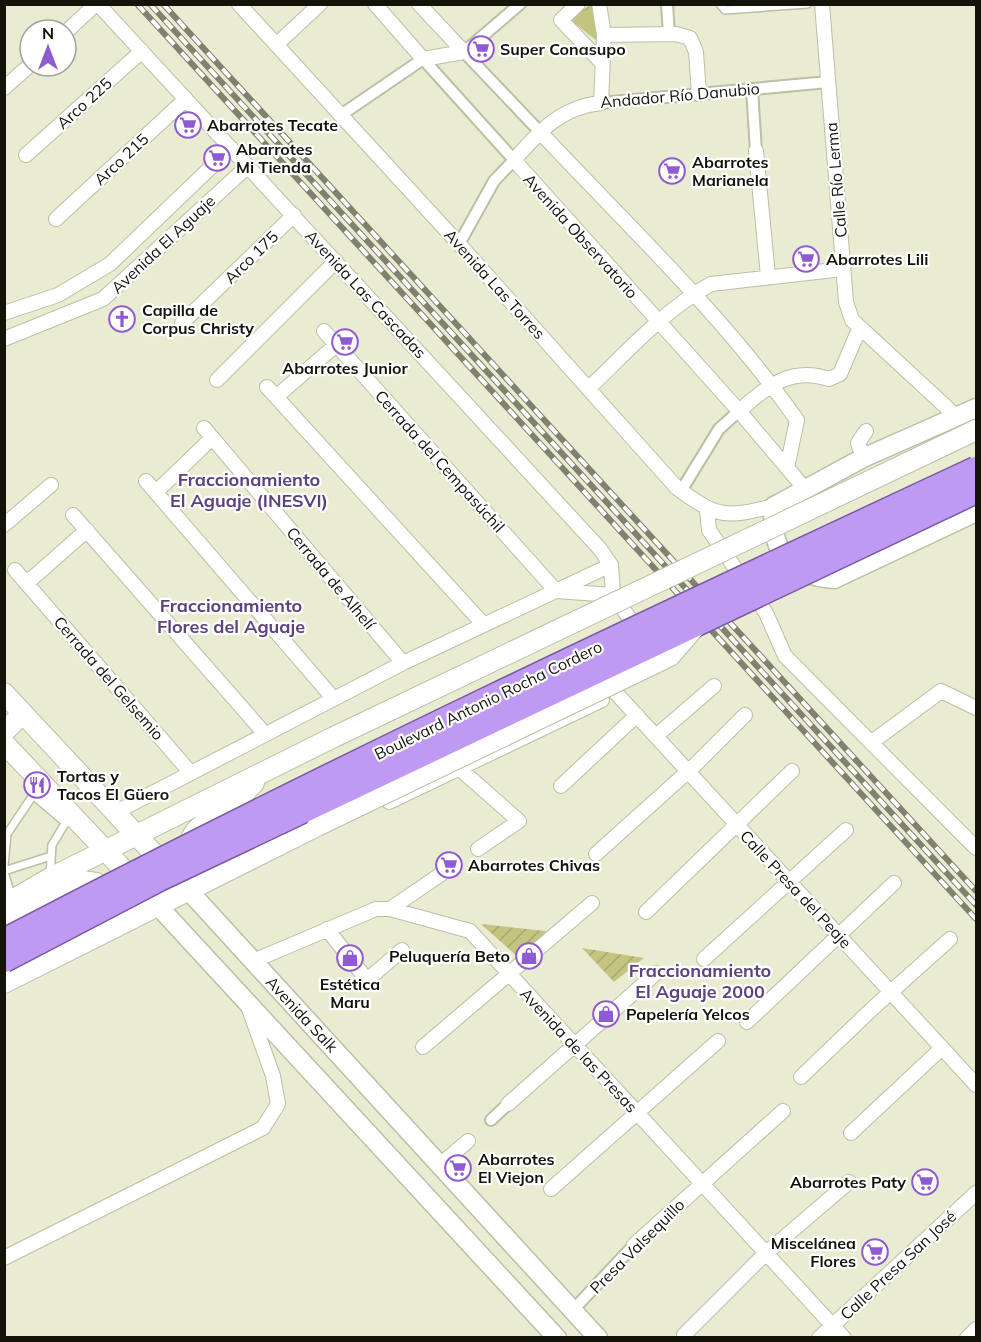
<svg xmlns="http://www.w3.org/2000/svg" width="981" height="1342" font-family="Mulish,sans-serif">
  <defs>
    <pattern id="grass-tufts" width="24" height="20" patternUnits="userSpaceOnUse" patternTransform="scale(1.5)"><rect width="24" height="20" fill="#c2c480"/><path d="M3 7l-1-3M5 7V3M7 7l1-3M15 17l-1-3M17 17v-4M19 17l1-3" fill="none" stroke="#a6a86d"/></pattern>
    <pattern id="garden-furrows" width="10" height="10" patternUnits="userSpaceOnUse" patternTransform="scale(1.5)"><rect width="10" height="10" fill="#c2c480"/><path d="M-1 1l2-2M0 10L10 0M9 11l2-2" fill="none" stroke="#a6a86d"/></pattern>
  </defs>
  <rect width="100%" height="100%" fill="#eaecd2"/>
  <path fill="url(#grass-tufts)" d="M591 5H597L602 45 568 18Z"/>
  <path fill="url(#garden-furrows)" d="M481 924 546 931 520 959Z
    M582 948 644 958 614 982Z"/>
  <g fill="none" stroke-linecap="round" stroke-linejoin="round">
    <g stroke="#bcbea5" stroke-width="10">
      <path id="service" d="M720 4 725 10 807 4
        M33 795 66 823
        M4 866 7 834 40 785
        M4 871 51 856
        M4 872 12 899
        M50 876 52 845 69 817"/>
    </g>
    <g stroke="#bcbea5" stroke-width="14">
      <path id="pedestrian" d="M520 4 464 52 540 132
        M667 4 669 34
        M752 89 756 151
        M601 103 828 82
        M341 115 423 59 514 160 494 181 459 244
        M681 491 719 429 739 411
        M491 1120 508 1104
        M573 1310 634 1245"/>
    </g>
    <g stroke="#bcbea5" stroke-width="16">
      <path id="minor" d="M98 4 600 549 611 565 613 595
        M239 4 459 244 677 488C718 518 725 518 774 506
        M375 4 423 59 464 52
        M419 4 464 52
        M578 4 561 20 601 62
        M599 4 604 35 601 103C561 107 540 131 514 160L739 411 805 489
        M822 4 846 302 852 320 957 417
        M66 32 96 4
        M604 35 676 34 690 38 696 52 699 94
        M276 45 320 4
        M4 88 30 65
        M540 132C627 225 723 315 797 420L787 468
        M756 151 768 276
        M26 155 142 51
        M56 219 186 99
        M4 313 58 295 110 264 231 148
        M182 323 294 215
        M324 331 556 591 613 595 640 633
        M4 339 103 299 248 166
        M217 380 336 261
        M267 387 484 625
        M589 388C627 352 664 310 711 284L843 269
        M276 397 336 345
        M739 411C767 387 790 366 829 379L840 374 860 327
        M204 428 403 663
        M863 458 858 443 866 431
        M146 481 333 698
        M156 492 212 438
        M707 510 709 530 766 613 785 656 976 848
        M73 515 265 734
        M4 525 51 485
        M15 570 190 772
        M27 583 87 530
        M616 693 976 1085
        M656 736 714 686
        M872 742 941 691 976 708
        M460 769 519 821 478 849
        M561 786 637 715
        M389 802 602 700
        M114 813 403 663 611 565
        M596 854 694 766 745 715
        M390 909 450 868
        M646 912 792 771
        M327 929 367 980 402 950
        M704 959 846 830
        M253 961 376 909H390L470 931 844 1338
        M747 1022 894 883
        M423 1047 592 903
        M801 1077 873 1008 950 939
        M508 1104 656 973
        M851 1133 942 1048
        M440 1165 468 1141
        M551 1189 718 1041
        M634 1245 783 1111
        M4 1258 263 1128 278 1104 273 1076 248 1006
        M684 1335 766 1253 849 1182
        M819 1338 976 1193
        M967 1338 976 1329"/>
    </g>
    <g stroke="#bcbea5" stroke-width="21">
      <path id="tertiary" d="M976 408 863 458 780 503 774 506C769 551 790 576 834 579L976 512
        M189 891 598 1338
        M159 907 557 1338"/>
    </g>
    <g stroke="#bcbea5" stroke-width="22">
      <path id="secondary" d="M4 693 168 869
        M4 732 23 713
        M4 743 138 885
        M189 852C187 827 213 819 230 806 239 799 246 791 254 783
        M4 905 50 878 334 737
        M4 922 82 881 96 883 110 899
        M4 983 317 826"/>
    </g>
    <use href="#service" stroke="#fff" stroke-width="7"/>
    <use href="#pedestrian" stroke="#fff" stroke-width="10"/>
    <use href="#minor" stroke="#fff" stroke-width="14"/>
    <use href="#tertiary" stroke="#fff" stroke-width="18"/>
    <use href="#secondary" stroke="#fff" stroke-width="20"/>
    <g stroke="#80816f" stroke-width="6">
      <path id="rail" d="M137 4 976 919
        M150 4 976 905
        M163 4 976 891"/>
    </g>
    <use href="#rail" stroke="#fff" stroke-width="4" stroke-dasharray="11" stroke-linecap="butt"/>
    <g stroke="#bcbea5" stroke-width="22" stroke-linecap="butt">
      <path id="secondary-bridge" d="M334 737 976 430
        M317 826 670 656 696 626"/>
    </g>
    <g stroke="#785aa0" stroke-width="27" stroke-linecap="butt">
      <path id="trunk-bridge" d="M4 941C323 774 650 621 976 469
        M4 960 159 879 976 491"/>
    </g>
    <use href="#secondary-bridge" stroke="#fff" stroke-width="20"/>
    <use href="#trunk-bridge" stroke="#be9af3" stroke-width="24"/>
  </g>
  <defs>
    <g id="supermarket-ring" transform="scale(1.35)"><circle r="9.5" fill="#fff" stroke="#905ad3" stroke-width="1.5"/><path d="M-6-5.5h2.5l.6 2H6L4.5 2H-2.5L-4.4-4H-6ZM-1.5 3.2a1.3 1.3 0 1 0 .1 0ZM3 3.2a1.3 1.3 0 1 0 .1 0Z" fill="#905ad3"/></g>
    <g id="church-ring" transform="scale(1.35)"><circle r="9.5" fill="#fff" stroke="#905ad3" stroke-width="1.5"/><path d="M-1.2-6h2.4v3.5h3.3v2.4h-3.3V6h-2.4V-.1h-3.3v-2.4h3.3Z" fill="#905ad3"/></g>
    <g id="restaurant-ring" transform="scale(1.35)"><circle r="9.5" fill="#fff" stroke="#905ad3" stroke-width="1.5"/><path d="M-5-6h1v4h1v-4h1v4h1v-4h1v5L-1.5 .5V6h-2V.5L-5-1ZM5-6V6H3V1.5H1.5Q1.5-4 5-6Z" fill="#905ad3"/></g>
    <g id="shop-ring" transform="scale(1.35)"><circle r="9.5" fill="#fff" stroke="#905ad3" stroke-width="1.5"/><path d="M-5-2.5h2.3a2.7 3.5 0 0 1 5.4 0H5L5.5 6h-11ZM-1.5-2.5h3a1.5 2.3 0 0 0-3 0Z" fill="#905ad3"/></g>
  </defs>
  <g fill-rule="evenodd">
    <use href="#supermarket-ring" x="481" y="49"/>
    <use href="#supermarket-ring" x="188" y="125"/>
    <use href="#supermarket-ring" x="217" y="158"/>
    <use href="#supermarket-ring" x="672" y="171"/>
    <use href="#supermarket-ring" x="806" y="259"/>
    <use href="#church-ring" x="122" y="319"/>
    <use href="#supermarket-ring" x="345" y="342"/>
    <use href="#restaurant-ring" x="37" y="785"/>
    <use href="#supermarket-ring" x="449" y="865"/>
    <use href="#shop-ring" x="529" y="956"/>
    <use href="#shop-ring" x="350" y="958"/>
    <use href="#shop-ring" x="606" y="1014"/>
    <use href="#supermarket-ring" x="458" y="1168"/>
    <use href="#supermarket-ring" x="925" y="1182"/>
    <use href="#supermarket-ring" x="875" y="1252"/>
  </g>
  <g text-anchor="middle" stroke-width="4.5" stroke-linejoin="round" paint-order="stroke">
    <g font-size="16" font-weight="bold" fill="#13130a" stroke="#fff" text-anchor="start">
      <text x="500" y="55">Super Conasupo</text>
      <text x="207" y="131">Abarrotes Tecate</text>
      <text x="236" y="155">Abarrotes<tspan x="236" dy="18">Mi Tienda</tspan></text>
      <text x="692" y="168">Abarrotes<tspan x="692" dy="18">Marianela</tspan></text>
      <text x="826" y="265">Abarrotes Lili</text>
      <text x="142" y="316">Capilla de<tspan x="142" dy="18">Corpus Christy</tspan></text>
      <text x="345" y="374" text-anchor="middle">Abarrotes Junior</text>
      <text x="57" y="782">Tortas y<tspan x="57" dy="18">Tacos El Güero</tspan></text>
      <text x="468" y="871">Abarrotes Chivas</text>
      <text x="510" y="962" text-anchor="end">Peluquería Beto</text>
      <text x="350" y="990" text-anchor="middle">Estética<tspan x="350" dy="18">Maru</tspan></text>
      <text x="626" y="1020">Papelería Yelcos</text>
      <text x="478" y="1165">Abarrotes<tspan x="478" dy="18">El Viejon</tspan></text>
      <text x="906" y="1188" text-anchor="end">Abarrotes Paty</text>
      <text x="856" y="1249" text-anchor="end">Miscelánea<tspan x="856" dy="18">Flores</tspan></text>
    </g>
    <g font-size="16" fill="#13130a" stroke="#fff">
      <text transform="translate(680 95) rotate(-5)" y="6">Andador Río Danubio</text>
      <text transform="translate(84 103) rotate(-42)" y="6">Arco 225</text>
      <text transform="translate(121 159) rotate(-43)" y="6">Arco 215</text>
      <text transform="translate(836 180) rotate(-95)" y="6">Calle Río Lerma</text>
      <text transform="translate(581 236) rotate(48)" y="6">Avenida Observatorio</text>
      <text transform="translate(163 244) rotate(-43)" y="6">Avenida El Aguaje</text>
      <text transform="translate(251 257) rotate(-44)" y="6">Arco 175</text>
      <text transform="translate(495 284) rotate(48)" y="6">Avenida Las Torres</text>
      <text transform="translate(366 294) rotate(47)" y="6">Avenida Las Cascadas</text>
      <text transform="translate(440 461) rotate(48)" y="6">Cerrada del Cempasúchil</text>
      <text transform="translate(331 578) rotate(50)" y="6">Cerrada de Alhelí</text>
      <text transform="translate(109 678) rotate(49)" y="6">Cerrada del Gelsemio</text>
      <text transform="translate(488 700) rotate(-26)" y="6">Boulevard Antonio Rocha Cordero</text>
      <text transform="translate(796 889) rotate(47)" y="6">Calle Presa del Peaje</text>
      <text transform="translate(302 1014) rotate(47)" y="6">Avenida Salk</text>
      <text transform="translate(579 1050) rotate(47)" y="6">Avenida de las Presas</text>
      <text transform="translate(637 1246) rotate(-45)" y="6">Presa Valsequillo</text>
      <text transform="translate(898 1265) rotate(-43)" y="6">Calle Presa San José</text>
    </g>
    <g font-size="18" font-weight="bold" fill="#5c4380" stroke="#fff">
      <text x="249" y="486">Fraccionamiento<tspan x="249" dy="21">El Aguaje (INESVI)</tspan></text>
      <text x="231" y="612">Fraccionamiento<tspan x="231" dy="21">Flores del Aguaje</tspan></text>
      <text x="700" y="977">Fraccionamiento<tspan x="700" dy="21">El Aguaje 2000</tspan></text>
    </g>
  </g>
  <rect width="981" height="1342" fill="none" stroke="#13130a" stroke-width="12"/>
  <g transform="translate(48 48)"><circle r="28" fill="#ffffff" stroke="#a1a19d" stroke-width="1.5"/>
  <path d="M0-4.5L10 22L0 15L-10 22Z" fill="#905ad3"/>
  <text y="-9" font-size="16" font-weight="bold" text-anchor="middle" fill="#13130a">N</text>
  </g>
</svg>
